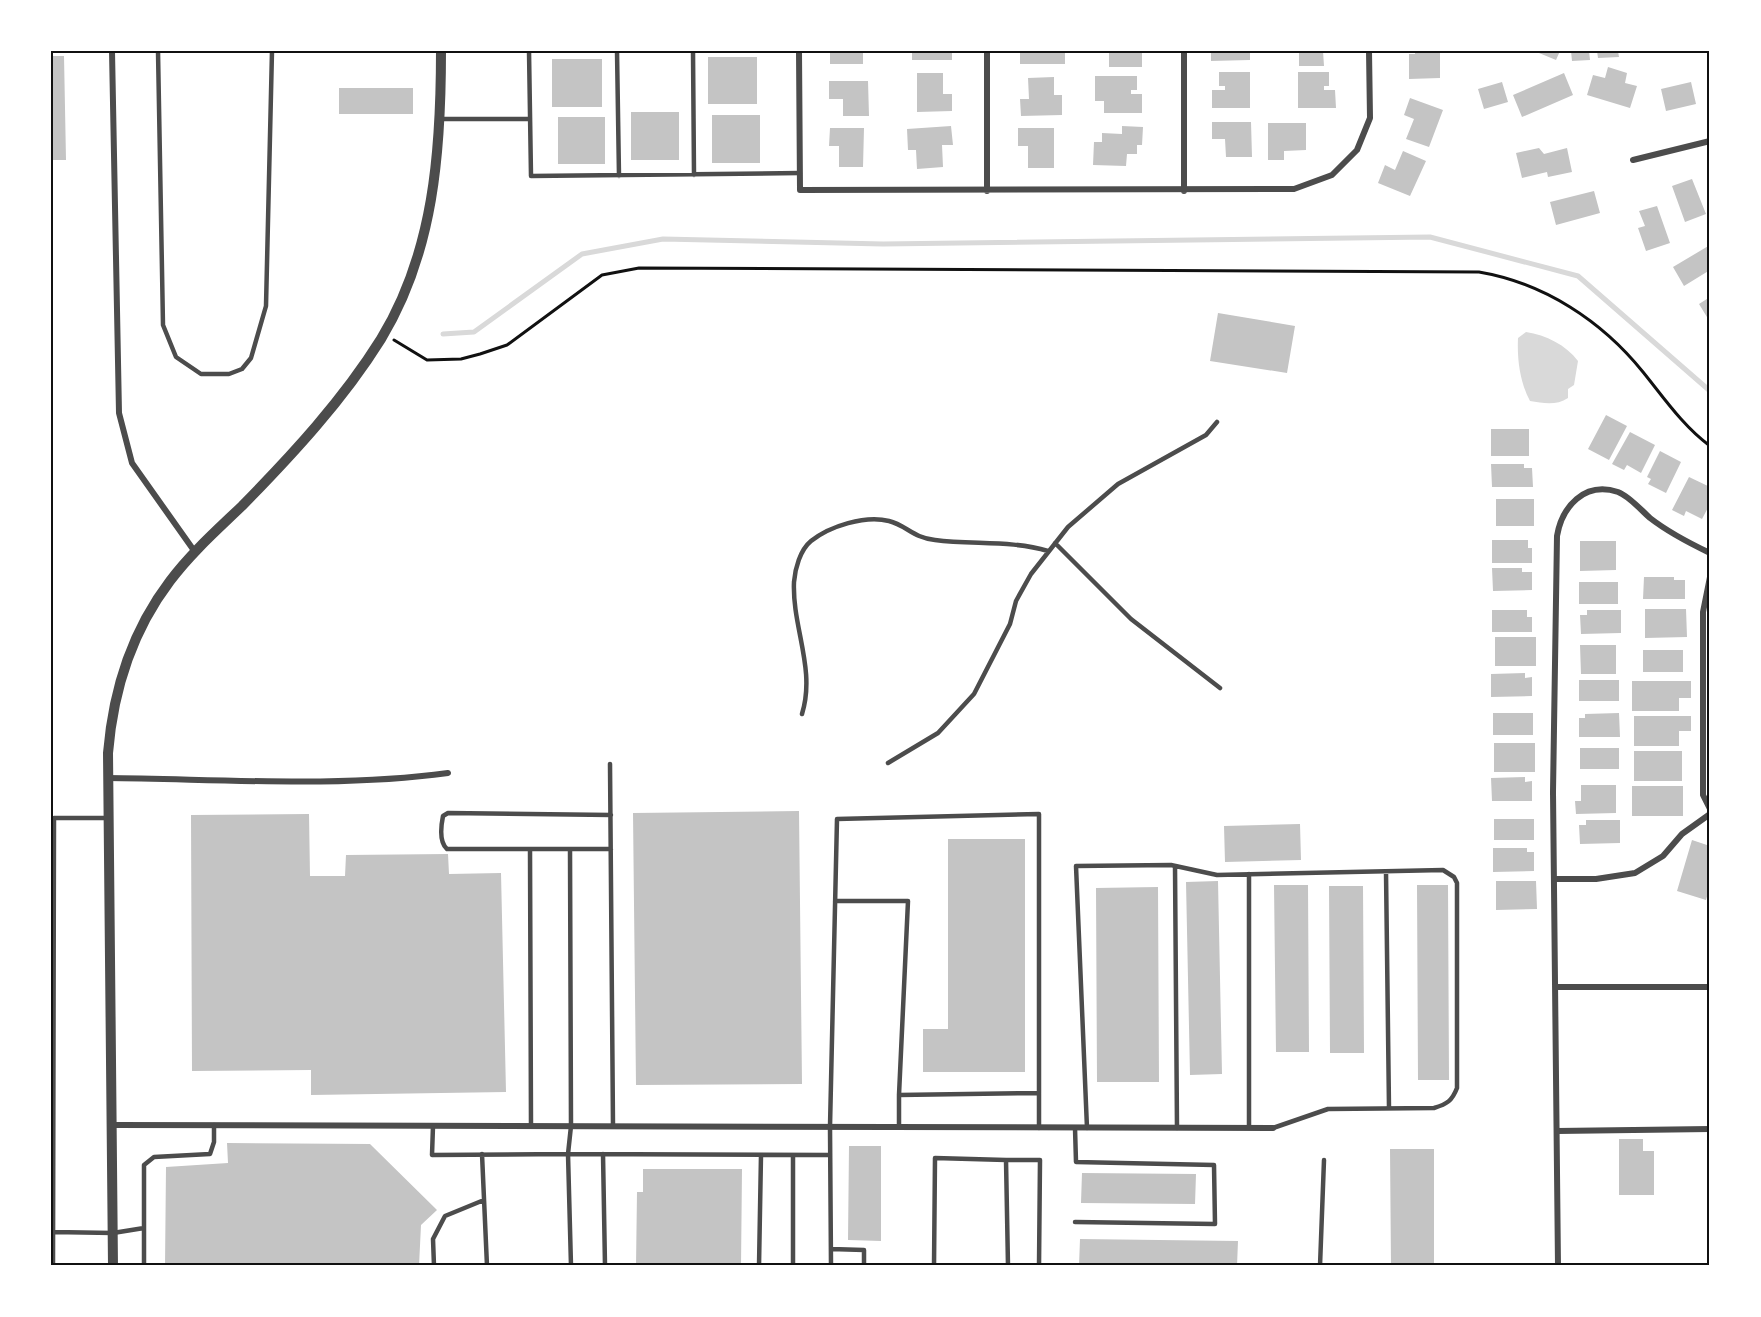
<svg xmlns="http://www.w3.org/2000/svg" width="1761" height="1317" font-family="Inter,sans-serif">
  <rect width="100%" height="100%" fill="#fff"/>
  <path fill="#d9d9d9" d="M1526 332C1546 335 1566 345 1578 361L1574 385 1568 389V398C1556 406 1543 403 1530 401 1520 382 1517 360 1518 338Z"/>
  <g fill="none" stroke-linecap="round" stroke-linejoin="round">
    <path stroke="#d9d9d9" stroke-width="5" d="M443 334 474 332 582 254 663 239 883 244 1430 237 1578 276 1710 391"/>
  </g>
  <path fill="#c4c4c4" d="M830 51H863V64H830Z
    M912 51H952V60H912Z
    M1020 51H1065V64H1020Z
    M1109 51H1142V67H1109Z
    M1211 51H1250V60L1211 61Z
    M1299 51H1323L1324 66H1299Z
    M1415 51H1440V78L1409 79V54H1415Z
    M1540 51H1560L1556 60 1539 53Z
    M1571 51H1589L1590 60 1572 61Z
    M1597 51H1618L1619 57 1598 58Z
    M51 56H64L66 160H51Z
    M708 57H757V104H708Z
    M552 59H602V107H552Z
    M1608 67 1627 73 1625 83 1637 86 1630 108 1587 95 1593 75 1605 78Z
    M1219 72H1250V108H1212V90H1225V86H1219Z
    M1298 72H1329V86H1324V90H1335L1336 108H1298Z
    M917 73H943V94H952V111L917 112Z
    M1564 73 1573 95 1522 117 1513 95Z
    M1095 76H1137V90H1131V94H1142V113H1104V101H1095Z
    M1054 77V95H1062V115L1021 116 1020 99H1029L1028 78Z
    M829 81H868L869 116H843V99H829Z
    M1502 82 1508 102 1484 109 1478 89Z
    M1691 82 1696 104 1666 111 1661 89Z
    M339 88H413V114H339Z
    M1410 98 1443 110 1429 147 1406 139 1414 119 1404 115Z
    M631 112H679V160H631Z
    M712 115H760V163H712Z
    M558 117H605V164H558Z
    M1212 122H1251L1252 157H1226L1225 139H1212Z
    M1268 123H1306V150L1284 151V160H1268Z
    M951 126 953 145H942L943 167 917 169 916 150H908L907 129Z
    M1122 126 1143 127 1142 145H1137V154H1127L1126 166 1093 165 1094 142H1102V133L1122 134Z
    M830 128H864L863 167H839V146H829Z
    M1018 128H1054V168H1028V146H1018Z
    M1539 148 1544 154 1567 148 1572 172 1548 177 1547 172 1522 178 1516 153Z
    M1403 151 1426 161 1410 196 1378 183 1385 165 1395 170Z
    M1692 179 1706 214 1685 222 1672 186Z
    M1594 191 1600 213 1556 225 1550 202Z
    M1657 206 1670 243 1646 251 1638 228 1645 226 1639 211Z
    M1710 245V270L1684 286 1673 267Z
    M1710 297V322L1699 304Z
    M1218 313 1295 326 1287 373 1210 361Z
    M1606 415 1627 426 1609 460 1588 449Z
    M1491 429H1529V456H1491Z
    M1630 432 1655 445 1641 473 1627 465 1624 470 1612 464Z
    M1660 451 1681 462 1666 493 1648 484 1651 479 1647 477Z
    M1491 464H1524V468H1532L1533 487H1492Z
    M1689 477 1710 487V504L1702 519 1686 511 1684 516 1672 510Z
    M1496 499H1534V526H1496Z
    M1492 540H1528V548H1532V563H1492Z
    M1580 541H1616V570L1580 571Z
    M1492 568H1522V572H1532V590L1493 591Z
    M1644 577H1674V580H1685V599H1643Z
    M1579 582H1618V604H1579Z
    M1645 609H1686L1687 637 1645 638Z
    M1492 610H1527V617H1532V632H1492Z
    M1587 610H1621V633L1581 634 1580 615H1587Z
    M1495 637H1536V666H1495Z
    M1580 645H1616V674H1581Z
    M1643 650H1683V672H1643Z
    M1525 673V678L1532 677V696L1491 697V674Z
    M1579 680H1619V701H1579Z
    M1632 681H1691V698H1679V711H1632Z
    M1493 713H1533V735H1493Z
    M1619 713 1620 737H1579V718H1585V714Z
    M1634 716H1691V731H1679V746H1634Z
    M1494 743H1535V772H1494Z
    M1580 748H1619V769H1580Z
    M1634 751H1682V781H1634Z
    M1525 777V782L1532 781V801H1492L1491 778Z
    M1581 785H1616V813L1576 814 1575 801H1581Z
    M1632 786H1683V816H1632Z
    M799 811 802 1084 636 1085 633 813Z
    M309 814 310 876H345L346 855 448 854 449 874 501 873 506 1092 311 1095V1070L192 1071 191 815Z
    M1494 819H1534V840H1494Z
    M1586 820H1620V843L1580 844 1579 825H1586Z
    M1300 824 1301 860 1225 862 1224 826Z
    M948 839H1025V1072H923V1029H948Z
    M1692 840 1710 846V886L1706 900 1677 891Z
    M1493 848H1527V852H1534V871L1493 872Z
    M1218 881 1222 1074 1190 1075 1186 882Z
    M1496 881H1536L1537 909 1496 910Z
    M1274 885H1308L1309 1052H1276Z
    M1417 885H1448L1449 1080H1418Z
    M1329 886H1363L1364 1053H1330Z
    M1158 887 1159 1082H1097L1096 888Z
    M1619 1139H1643V1151H1654V1195H1619Z
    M227 1143 370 1144 437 1210 421 1225 419 1266H165L166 1167 228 1163Z
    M849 1146H881V1241L848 1240Z
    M1390 1149H1434V1266H1391Z
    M643 1169H742L741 1266H636L637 1192H643Z
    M1082 1173 1196 1174 1195 1204 1081 1203Z
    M1080 1239 1238 1241 1237 1266H1079Z"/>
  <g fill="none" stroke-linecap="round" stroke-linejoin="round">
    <path stroke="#111" stroke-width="3" d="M394 340 427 360 461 359 480 354 507 345 602 275 639 268 1479 272C1544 283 1602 321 1643 372 1664 398 1683 426 1710 446"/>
    <path stroke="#4c4c4c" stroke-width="4.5" d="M158 51 163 325 176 357 201 374H229L242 369 251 358 266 306 272 51
      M529 51 531 176 800 173
      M617 51 619 176
      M693 51 694 175
      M441 119H530
      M1055 543 1131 619 1220 688
      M802 714C816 669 792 627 794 582 795 569 800 550 811 541 830 526 865 515 889 521 906 525 913 538 935 540 973 545 1011 540 1048 551
      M888 763 938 733 974 694 1010 624 1016 601 1031 574 1068 527 1118 484 1206 435 1217 422
      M610 764 613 1126
      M611 815 448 813 443 816C441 826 439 842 447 849H611
      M54 818H108
      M530 849 531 1126
      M570 849 571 1126 568 1154 830 1155
      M1175 866 1177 1128
      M1386 872 1389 1108
      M1249 874V1128
      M835 901H908L899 1095 1039 1093
      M433 1126 432 1155 568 1154 571 1266
      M899 1127V1095
      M1075 1128 1076 1162 1214 1165 1215 1224 1075 1222
      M1087 1128 1076 866 1171 865 1217 875 1443 870 1454 877 1457 883V1088C1452 1101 1447 1104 1434 1108L1328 1109 1273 1128
      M482 1154 487 1266
      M603 1154 605 1266
      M793 1155V1266
      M1006 1160H1040L1039 1266
      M53 1232 113 1233 144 1228
      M831 1249 864 1250V1266
      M53 1266 54 818
      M144 1266V1165L154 1157 210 1154 214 1142V1125
      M434 1266 433 1239 445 1216 484 1200
      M759 1266 761 1155
      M831 1266 830 1127 837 819 1039 814V1128
      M934 1266 935 1158 1006 1160 1008 1266
      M1320 1266 1324 1160"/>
    <path stroke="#4c4c4c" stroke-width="6" d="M112 51 119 413 132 463 195 552
      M799 51 800 190 1294 189 1332 175 1357 150 1370 118 1369 51
      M1633 160 1710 141
      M987 191V51
      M1184 191V51
      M1710 577 1703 612V795L1710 809
      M107 778C217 779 339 788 448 773
      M1554 879H1596L1635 873 1663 856 1682 834 1710 814
      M1555 987H1710
      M113 1125 1273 1128
      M1557 1131 1710 1129
      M1558 1266 1553 792 1557 536C1562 507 1584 481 1618 492 1629 496 1641 510 1650 518 1668 532 1689 543 1710 553"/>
    <path stroke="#4c4c4c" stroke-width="10" d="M113 1266 108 753C113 692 132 631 170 581 191 553 217 530 242 506 292 455 343 400 381 339 434 252 441 151 441 51"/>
  </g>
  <rect width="1761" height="1317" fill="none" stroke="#ffffff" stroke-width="105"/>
  <rect x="52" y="52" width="1656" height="1212" fill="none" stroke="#111" stroke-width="2"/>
</svg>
